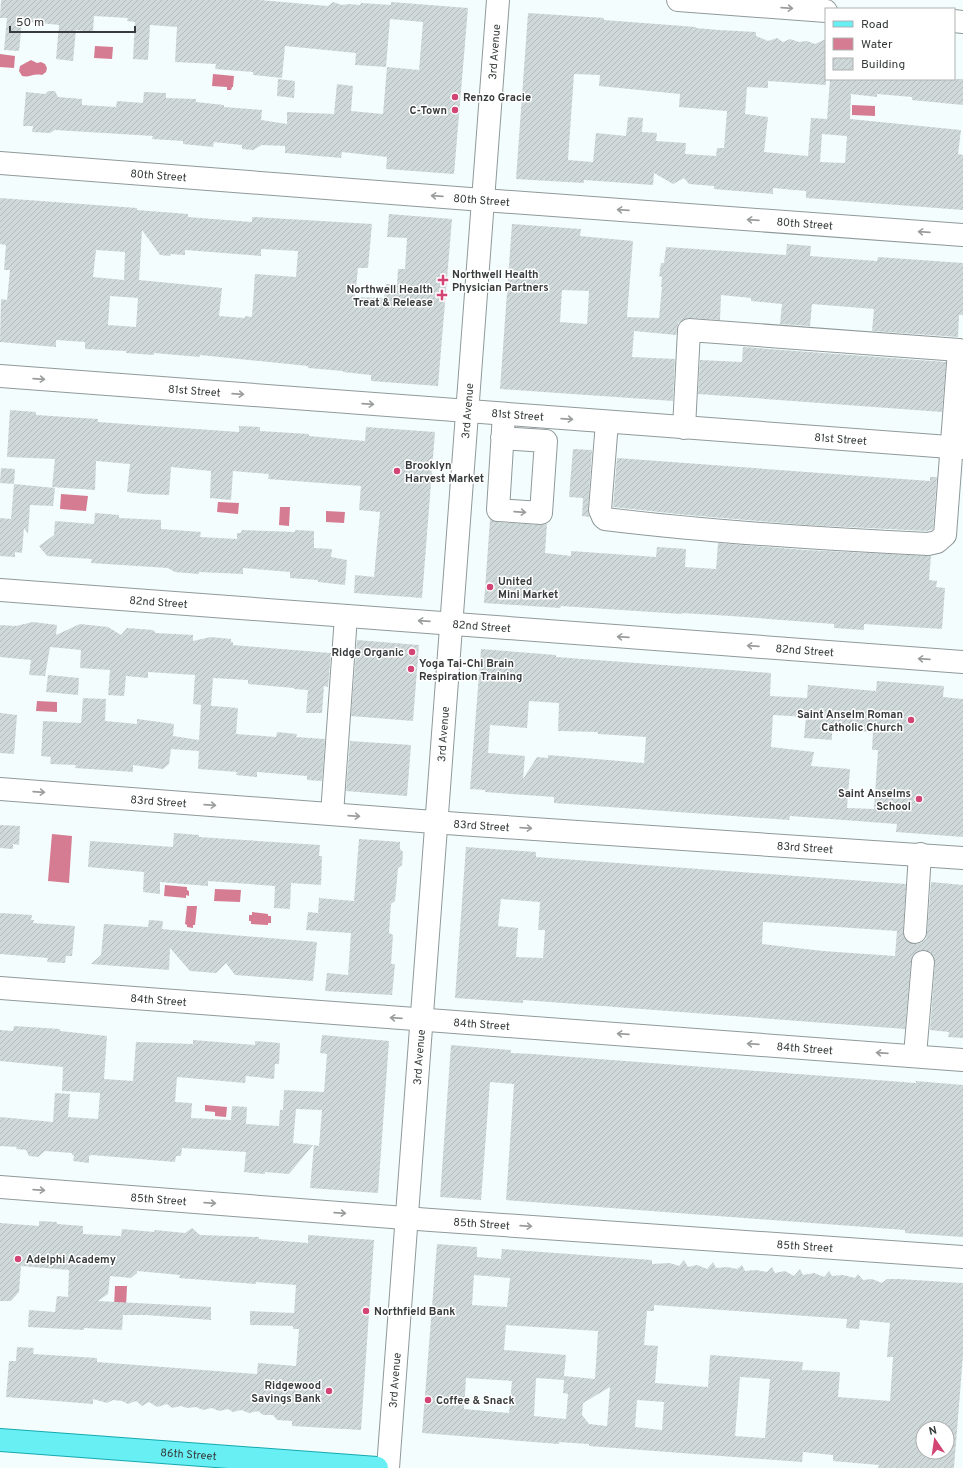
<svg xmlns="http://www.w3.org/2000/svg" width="963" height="1468" font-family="Overpass,sans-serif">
  <defs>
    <pattern id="building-hatch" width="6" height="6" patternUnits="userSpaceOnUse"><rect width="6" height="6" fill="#d0d9da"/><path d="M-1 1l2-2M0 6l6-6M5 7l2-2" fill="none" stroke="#b3bbbc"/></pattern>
  </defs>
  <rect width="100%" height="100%" fill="#f3fdfd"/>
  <path fill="#d57c92" d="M95 46 113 47 112 59 94 58Z
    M0 54 15 56 14 68 0 67Z
    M31 60 37 63 41 62 45 64 47 68 46 72 42 75C33 73 29 78 22 76L19 71 20 66Z
    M213 74 234 76 233 87H232L231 90H227V87L212 86Z
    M852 105 875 106V116L852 115Z
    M61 494 88 496 86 511 60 509Z
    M218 502 239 503 238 514 217 512Z
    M280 507H290L289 526 279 525Z
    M326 511 345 512 344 523 326 522Z
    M37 701 57 702V712L36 711Z
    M52 834 72 836 69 883 48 881Z
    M165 885 187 887V890L189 891V896L186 895V898L164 896Z
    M215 889 241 890 240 902 214 901Z
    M187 906H197L195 925H193V928L187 927V925L185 924Z
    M252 912 268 914V916H271V923H268V925L251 924V921H249V915H252Z
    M205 1105 227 1107 226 1117 215 1116V1112L205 1111Z
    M115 1286H127L126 1307 114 1306Z"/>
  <path fill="url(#building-hatch)" fill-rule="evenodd" d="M1 0H260L328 6 333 2 342 5 349 4 360 5 361 3 391 5V2L468 8 454 174 386 169 387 157 342 152 341 158 285 153V146L262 145 253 150 242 149V145L214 142 213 147 183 144V141L152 139 153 136 55 130 50 133 32 132 33 126H23L26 92 45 94 48 91H55L58 97 82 99V105L116 107 117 101 143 103 144 92 166 93V98L196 99V102L224 105V107L262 110 261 120 287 124V112L334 114 337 84 353 86 351 111 383 114 387 67 419 70 423 22 390 19 386 67 355 65 356 53 285 46 282 78 253 75V72L215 69 216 64 175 62 177 27 150 25 148 60 133 59 135 22 127 21 128 18 94 16 93 32 76 30 73 61 56 59 59 25 22 21 19 51 4 50 7 18H0Z
    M528 13 604 18V20L696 27V28L719 30 756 32V36L768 41 777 38 783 42 790 39 799 42 807 41 815 44 826 39V85L768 81V88L747 87 745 114 768 117 764 152 808 156 811 118 827 119 830 79H963V105L912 100V97L877 94V97L851 94 850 119 961 130 958 154 963 155V210L806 198V191L773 188V194L714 189V186L689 184 684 178 673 184 654 173 653 185 584 180V183L516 179ZM574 74 600 75 599 86 680 94 679 107 727 111 724 148H717L716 156 685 154 686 143 656 141 657 133 642 132 643 118 628 117 626 136 596 133 593 162 568 160ZM822 134 847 136 845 163 820 162Z
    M278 79 295 81 294 98 277 96Z
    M0 198 137 208V210L188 214V217L252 222V217L372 224 368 268H358L355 297 384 298 386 284H397L398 269H405L407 238 387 237 389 214 452 219 438 386 371 381V375L343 372V371L308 368V366L289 364 200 355V357L154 353V355L126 353V351L85 349V342L56 340V347L0 342 1 299 7 300 10 270H4L6 245 0 244ZM142 230 160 255 170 256 171 254 185 255V250L261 256V249L298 251 296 277 255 274 252 317 245 316V318L219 316 222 288 139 280ZM96 250 125 252 124 280 93 277ZM110 296 138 298 136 327 108 325Z
    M512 224 581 229 580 236 633 241 627 317 659 318 662 287H661L662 277 659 276 661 263H664L666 247 786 255 787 244 811 246 810 256 877 261 878 257 963 263V315H959L958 337 872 331 874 309 812 304 810 326 780 324 782 304 751 301V298L721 295 720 320 690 318 684 319 678 323 676 335 634 331 632 357 675 359 673 401 500 389ZM562 290 589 291 587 324 560 322Z
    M743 347 946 362 942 412 698 394 700 360 742 362Z
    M10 410 36 412V415L98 419V422L239 432V426L260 427V431L309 434V436L365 441 366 427 435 432 422 598 354 593 355 575 374 577 380 512 359 510 361 486 268 479 269 474 233 471 231 500 210 498 211 471 171 467 169 495 144 494 127 492 130 464 96 461 95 490 52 487 55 459 7 457Z
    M573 449 592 450 588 509 589 517 582 516 583 498 569 497Z
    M617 458 930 481V477H937L933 529 927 531 807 525 687 515 613 507Z
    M1 468 15 469 14 484 0 483Z
    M14 484 55 488 53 506 30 505 28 534 24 528 22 553 15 552V557L0 556V518L11 519Z
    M95 513 119 515V518L161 520V529L201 532 200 537 237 539V533H241L242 530 295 532V530L314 531V548L332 549 331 557 347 560 345 585 318 582V580L290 578V572L243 568V574L199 572V574L175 572 168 568 91 563 92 559 47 556 39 546 54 535 55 521 94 524Z
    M490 520 497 522 540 525 547 524 545 553 571 556V551L656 557 657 547 686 549 685 567 716 569 718 543 806 550 931 556 929 580 937 581 936 587 945 588 942 629 864 624V630L834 628V624L731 616 682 613V614L561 606 560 608 484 603Z
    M33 622 57 625 56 635 80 624 108 627 121 635 127 628 153 630 156 633 193 635V641L211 637 231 639V642H233V645L331 653 328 687 324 686 322 713H306L308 690 294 689V688L248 684V680L213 678 211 706 193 704 195 675 148 672V678L126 676 124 696 108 695 110 670 80 668 81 650 50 647 45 676 29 675 31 660 0 657V625L16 626Z
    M357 640 419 645 413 721 351 716Z
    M481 649 556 655V657L610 661 771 673 770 696 807 698 808 685 876 691 877 681 944 686 943 697 963 699V837L896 832 897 824 790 816 789 820 554 803V797L485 792V790L470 789ZM529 701 559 703 558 731 598 732V734L646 737 644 763 548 755V758L537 757 523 779 525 756 488 753 490 725 527 728ZM773 715 806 717 804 738 832 740V729L873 732 872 750H878L874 809 847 808 850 769 811 766 814 752 771 747Z
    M48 675 79 678 78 695 46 692Z
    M83 698 106 699 105 721 137 724V719L174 724 173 736 199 740 201 705 238 708 236 734 276 737 277 732 297 734 296 737 325 739 322 781 307 780V776L257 772V777L236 775 237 772 198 769 199 751 171 749 169 764 163 769 133 765V772L75 768 76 765 50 764 51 757 41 756 43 721 81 723Z
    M0 713 17 715 14 754 0 753Z
    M350 741 411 745 407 796 346 791Z
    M0 825 20 826 19 845 13 844V849L0 848Z
    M174 833 199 835V837L320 845 319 856H322L321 885 291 883 290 909 274 908 275 886 208 881V886L160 882V894L143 892 144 872 88 867 90 841 173 847Z
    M359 839 400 842V849L403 852 402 865 398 868 395 901 391 904 390 918 389 933 393 935 391 964H395L392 995 325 991 327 973 348 975 351 933 306 930 308 912 318 913 319 898 354 901Z
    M466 847 536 852V857L906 884 903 932 904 937 908 942 914 944 921 943 926 939 927 933 931 882 963 885V1038L948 1037 949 1032 930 1030 935 963 934 957 930 952 924 950 918 951 913 955 911 961 905 1029 523 1000V1003L455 998ZM501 899 540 902 538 930H545L543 958 516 957 518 928 498 926ZM763 922 897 931 895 956 823 951 762 944Z
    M0 913 32 915 31 920H34L33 923 75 926 72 956H66L65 963 47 962 48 958 0 954Z
    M149 920 163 921 162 929 172 930 317 942 313 981 235 975 226 963 216 973 190 971 170 948 169 970 91 964 101 955 104 924 148 927Z
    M14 1026 60 1029V1031L107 1036 104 1079 133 1081 136 1042 193 1044V1040L255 1045V1041L280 1043 279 1064H275L274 1079 246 1076 245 1083 177 1077 175 1102 192 1103 191 1118 231 1120 232 1106 247 1107 246 1124 279 1126 280 1110H283L284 1090 324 1092 327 1054 320 1053 322 1035 389 1041 378 1193 310 1188 314 1145 319 1146 322 1110 296 1109 293 1143 313 1145 289 1174 265 1172V1174L244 1172 246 1152 182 1148 181 1156H176L175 1162 92 1155 89 1156V1163L73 1161 74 1155H72V1153L45 1151 38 1157 29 1156 26 1150 16 1149 17 1147 0 1146V1117L53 1122 55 1093 70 1094 68 1117 98 1119 100 1093 62 1091 63 1067 0 1061V1030L13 1031Z
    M451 1045 511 1050V1053L533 1054 916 1083V1081L963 1085V1237L905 1233V1230L506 1200 514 1084 490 1082 481 1200 440 1197Z
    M39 1221 57 1222V1224L83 1226V1234L121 1236 122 1229 154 1232 155 1230 185 1233 192 1228 200 1235 259 1237V1239L308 1243V1235L374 1240 361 1430 292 1426V1421L277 1420 273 1415H263L258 1411 249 1413 241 1410 233 1412 228 1409 219 1411 212 1408 203 1410 196 1407 187 1408 181 1406 172 1408 167 1404 157 1407 149 1402 142 1406 136 1401 128 1404 122 1401 113 1400 107 1403 93 1399V1404L6 1397 9 1361H16L17 1347 34 1348 33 1354 97 1358V1362L257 1374 258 1363 296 1366 299 1329H293V1326L250 1325V1311L294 1313 296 1285 256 1282V1284L179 1278 180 1275 137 1271V1273L131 1278 110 1276 108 1294 98 1301 211 1307V1320L146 1315H123L122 1330 84 1328V1330L28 1327 29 1310 55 1312 57 1296 68 1297 69 1270 21 1266 19 1292 11 1301H0V1223L39 1226Z
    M437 1244 477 1247V1257L501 1259 502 1249 652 1260V1264L670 1263 679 1266 684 1260 688 1267 697 1265 707 1269 713 1262 716 1268 727 1267 737 1269 742 1265 745 1271 756 1270 767 1272 772 1267 775 1273 785 1271 794 1276 800 1269 803 1275 814 1273 824 1277 829 1271 832 1276 843 1275 855 1278 858 1274 863 1280 872 1279 882 1283 887 1279H899L963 1283V1355L954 1468H878L879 1465 833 1461V1455L803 1452 802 1462 589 1446V1444L573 1443 559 1442V1444L422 1433ZM474 1275 510 1278 507 1307 472 1305ZM654 1305 847 1319 846 1328 859 1329 860 1320 890 1323 887 1357H893L890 1401 838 1397 840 1372 802 1370 803 1362 710 1355 708 1387 655 1383 658 1346 644 1345 647 1311H654ZM506 1325 598 1331 595 1379 564 1376 566 1355 504 1350ZM740 1377 770 1379 765 1438 735 1436ZM466 1378 512 1381 509 1413 464 1409ZM536 1378 564 1380 563 1393 568 1394 566 1419 534 1416ZM610 1387 607 1426 589 1424 582 1415 583 1403ZM637 1400 664 1402 662 1430 635 1427ZM923 1428H947V1452H923Z"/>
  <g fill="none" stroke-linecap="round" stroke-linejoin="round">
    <g stroke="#909999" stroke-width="24">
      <g id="minor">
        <path d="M678 0 826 11"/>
        <path d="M954 21 963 22"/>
        <path id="s1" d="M0 163 483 200 963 235"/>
        <path id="s2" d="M0 376 963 448"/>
        <path d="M607 422 600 510 603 517 605 519C712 532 820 539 928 544L937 542 945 535 959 350 689 330 684 428"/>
        <path d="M502 438 546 441 541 513 498 510 504 414"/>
        <path id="s3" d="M0 590 963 662"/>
        <path id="s4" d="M0 789 460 824 963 858"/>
        <path d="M332 814 346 616"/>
        <path d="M915 932 920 854"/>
        <path id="s5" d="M0 988 963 1060"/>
        <path d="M915 1055 923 962"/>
        <path id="s6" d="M0 1187 431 1220 963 1257"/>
        <path id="s7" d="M388 1468 498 0"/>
      </g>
    </g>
    <g stroke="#15a9af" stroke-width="24">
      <g id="major">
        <path id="s8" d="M0 1440 377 1468"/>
      </g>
    </g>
    <use href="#minor" stroke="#fff" stroke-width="22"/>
    <use href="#major" stroke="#67eff4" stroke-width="22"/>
  </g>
  <defs><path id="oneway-shaft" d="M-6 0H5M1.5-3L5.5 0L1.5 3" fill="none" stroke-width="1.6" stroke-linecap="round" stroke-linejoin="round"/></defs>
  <g stroke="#9b9d9d">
    <use href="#oneway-shaft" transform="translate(787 8) rotate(4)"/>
    <use href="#oneway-shaft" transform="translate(437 196) rotate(-176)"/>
    <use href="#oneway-shaft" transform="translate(623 210) rotate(-176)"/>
    <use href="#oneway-shaft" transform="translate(753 220) rotate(-176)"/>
    <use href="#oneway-shaft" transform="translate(924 232) rotate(-176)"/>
    <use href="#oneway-shaft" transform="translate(39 379) rotate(4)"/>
    <use href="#oneway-shaft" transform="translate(238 394) rotate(4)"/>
    <use href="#oneway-shaft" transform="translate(368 404) rotate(4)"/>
    <use href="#oneway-shaft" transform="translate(567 419) rotate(4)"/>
    <use href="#oneway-shaft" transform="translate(520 512) rotate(4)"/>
    <use href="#oneway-shaft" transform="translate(424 621) rotate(-176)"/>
    <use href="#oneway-shaft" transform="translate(623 637) rotate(-176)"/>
    <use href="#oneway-shaft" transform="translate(753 646) rotate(-176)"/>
    <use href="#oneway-shaft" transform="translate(924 659) rotate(-176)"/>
    <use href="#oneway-shaft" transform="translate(39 792) rotate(4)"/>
    <use href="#oneway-shaft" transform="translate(210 805) rotate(4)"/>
    <use href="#oneway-shaft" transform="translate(354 816) rotate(4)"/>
    <use href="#oneway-shaft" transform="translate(526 828) rotate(4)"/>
    <use href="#oneway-shaft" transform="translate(396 1018) rotate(-176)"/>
    <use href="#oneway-shaft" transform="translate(623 1034) rotate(-176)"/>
    <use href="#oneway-shaft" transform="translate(753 1044) rotate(-176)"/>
    <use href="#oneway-shaft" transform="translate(882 1053) rotate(-176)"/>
    <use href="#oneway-shaft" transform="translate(39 1190) rotate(4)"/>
    <use href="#oneway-shaft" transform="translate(210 1203) rotate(4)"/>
    <use href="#oneway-shaft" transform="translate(340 1213) rotate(4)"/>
    <use href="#oneway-shaft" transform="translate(526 1226) rotate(4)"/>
  </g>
  <g fill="#d24473" stroke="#fff" stroke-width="1.5">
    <circle cx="455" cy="97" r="4"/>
    <circle cx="455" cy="110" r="4"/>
    <path d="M441 274h4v4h4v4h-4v4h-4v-4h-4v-4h4z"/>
    <path d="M440 289h4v4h4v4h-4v4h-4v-4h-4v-4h4z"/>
    <circle cx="397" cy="471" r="4"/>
    <circle cx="490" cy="587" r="4"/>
    <circle cx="412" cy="652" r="4"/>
    <circle cx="411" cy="669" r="4"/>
    <circle cx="911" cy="720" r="4"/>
    <circle cx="919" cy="799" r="4"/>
    <circle cx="18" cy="1259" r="4"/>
    <circle cx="366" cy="1311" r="4"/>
    <circle cx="329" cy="1391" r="4"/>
    <circle cx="428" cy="1400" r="4"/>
  </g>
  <g text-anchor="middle" stroke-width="3" stroke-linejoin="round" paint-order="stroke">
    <g font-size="11" fill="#373b3b" stroke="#fff">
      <text dy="4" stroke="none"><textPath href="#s7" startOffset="1420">3rd Avenue</textPath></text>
      <text dy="4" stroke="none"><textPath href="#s1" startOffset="159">80th Street</textPath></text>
      <text dy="4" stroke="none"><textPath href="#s1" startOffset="483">80th Street</textPath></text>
      <text dy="4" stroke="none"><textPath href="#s1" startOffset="807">80th Street</textPath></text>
      <text dy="4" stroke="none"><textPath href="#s2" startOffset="195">81st Street</textPath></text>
      <text dy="4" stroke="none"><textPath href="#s7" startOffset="1060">3rd Avenue</textPath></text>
      <text dy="4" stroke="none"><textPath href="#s2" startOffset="519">81st Street</textPath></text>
      <text dy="4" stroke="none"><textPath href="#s2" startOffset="843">81st Street</textPath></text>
      <text dy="4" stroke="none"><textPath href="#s3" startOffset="159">82nd Street</textPath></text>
      <text dy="4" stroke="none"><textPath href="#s3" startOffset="483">82nd Street</textPath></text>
      <text dy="4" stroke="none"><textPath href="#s3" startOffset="807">82nd Street</textPath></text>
      <text dy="4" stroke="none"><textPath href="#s7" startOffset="736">3rd Avenue</textPath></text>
      <text dy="4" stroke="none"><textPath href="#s4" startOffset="159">83rd Street</textPath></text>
      <text dy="4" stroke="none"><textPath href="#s4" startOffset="483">83rd Street</textPath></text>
      <text dy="4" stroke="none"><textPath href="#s4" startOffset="807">83rd Street</textPath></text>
      <text dy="4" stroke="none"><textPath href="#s5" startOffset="159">84th Street</textPath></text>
      <text dy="4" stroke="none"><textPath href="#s5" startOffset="483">84th Street</textPath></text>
      <text dy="4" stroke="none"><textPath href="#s5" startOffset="807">84th Street</textPath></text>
      <text dy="4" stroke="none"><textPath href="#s7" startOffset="412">3rd Avenue</textPath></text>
      <text dy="4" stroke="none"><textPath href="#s6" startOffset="159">85th Street</textPath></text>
      <text dy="4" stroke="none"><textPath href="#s6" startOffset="483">85th Street</textPath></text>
      <text dy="4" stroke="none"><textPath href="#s6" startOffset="807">85th Street</textPath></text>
      <text dy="4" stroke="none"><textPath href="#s7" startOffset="88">3rd Avenue</textPath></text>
      <text dy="4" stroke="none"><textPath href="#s8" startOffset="189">86th Street</textPath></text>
    </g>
    <g font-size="11" font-weight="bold" fill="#373b3b" stroke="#fff" text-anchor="start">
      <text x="463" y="101">Renzo Gracie</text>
      <text x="447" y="114" text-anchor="end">C-Town</text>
      <text x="452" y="278">Northwell Health<tspan x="452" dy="13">Physician Partners</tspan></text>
      <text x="433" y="293" text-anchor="end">Northwell Health<tspan x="433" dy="13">Treat &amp; Release</tspan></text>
      <text x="405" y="469">Brooklyn<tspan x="405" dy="13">Harvest Market</tspan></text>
      <text x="498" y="585">United<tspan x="498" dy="13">Mini Market</tspan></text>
      <text x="404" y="656" text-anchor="end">Ridge Organic</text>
      <text x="419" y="667">Yoga Tai-Chi Brain<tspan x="419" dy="13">Respiration Training</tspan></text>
      <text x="903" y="718" text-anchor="end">Saint Anselm Roman<tspan x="903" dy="13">Catholic Church</tspan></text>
      <text x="911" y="797" text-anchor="end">Saint Anselms<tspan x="911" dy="13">School</tspan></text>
      <text x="26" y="1263">Adelphi Academy</text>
      <text x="374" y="1315">Northfield Bank</text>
      <text x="321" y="1389" text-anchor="end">Ridgewood<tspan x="321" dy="13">Savings Bank</tspan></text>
      <text x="436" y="1404">Coffee &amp; Snack</text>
    </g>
  </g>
  <rect x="825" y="8" width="130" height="72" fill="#ffffff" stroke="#afb1b1"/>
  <rect x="833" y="21" width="20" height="6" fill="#67eff4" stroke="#afb1b1"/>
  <text x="861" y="28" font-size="12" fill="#373b3b">Road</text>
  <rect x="833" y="38" width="20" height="12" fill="#d57c92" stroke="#afb1b1"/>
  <text x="861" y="48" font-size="12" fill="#373b3b">Water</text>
  <rect x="833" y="58" width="20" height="12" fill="url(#building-hatch)" stroke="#afb1b1"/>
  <text x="861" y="68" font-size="12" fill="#373b3b">Building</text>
  <g transform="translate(935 1440) rotate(347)"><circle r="19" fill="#ffffff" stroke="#afb1b1"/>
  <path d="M0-3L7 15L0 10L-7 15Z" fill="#d24473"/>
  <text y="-6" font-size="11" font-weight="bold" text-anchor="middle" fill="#373b3b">N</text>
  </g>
  <path d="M10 26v6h125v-6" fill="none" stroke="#373b3b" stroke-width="2"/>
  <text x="16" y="26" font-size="12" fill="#373b3b" stroke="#ffffff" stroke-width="3" paint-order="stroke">50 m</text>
</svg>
